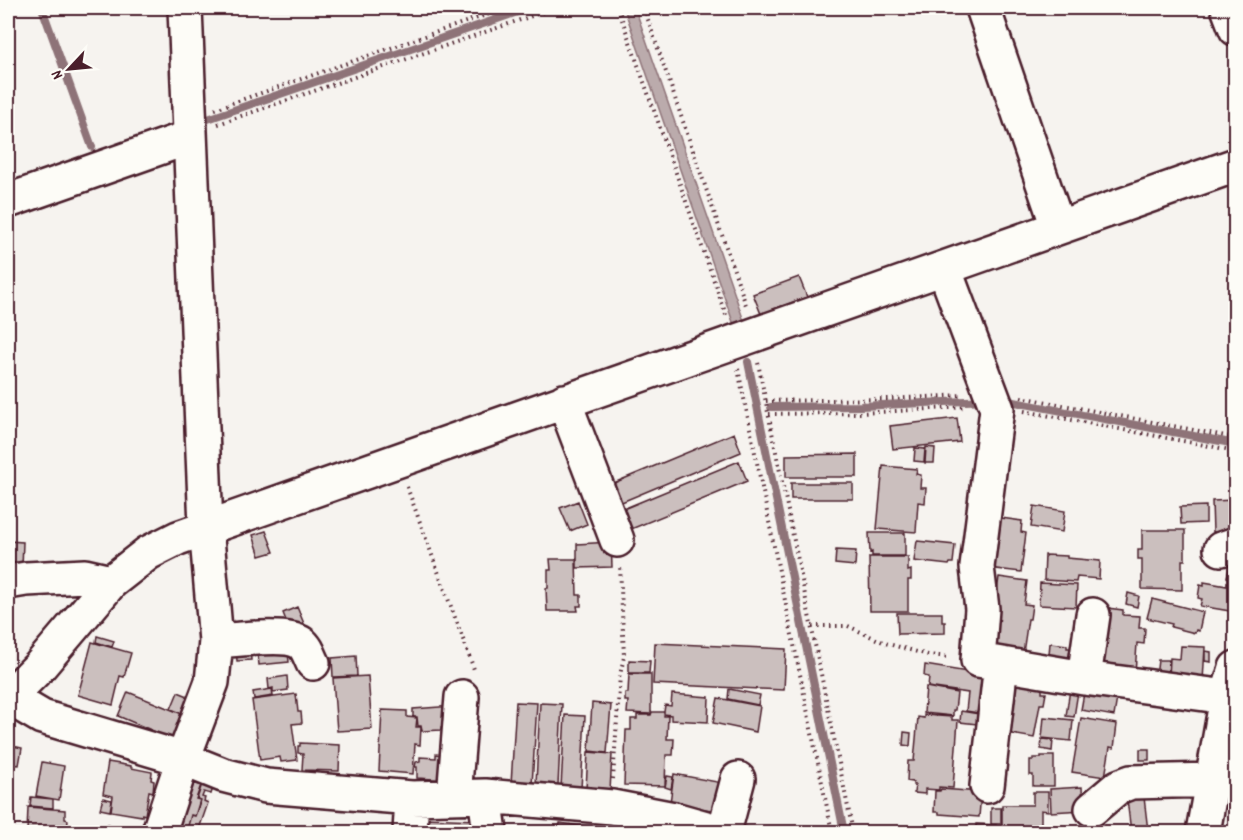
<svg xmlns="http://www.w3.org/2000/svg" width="1243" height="840" font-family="Dekko,sans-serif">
  <rect width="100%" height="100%" fill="#f6f3ef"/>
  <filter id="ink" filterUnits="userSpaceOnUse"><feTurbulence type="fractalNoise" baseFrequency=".0167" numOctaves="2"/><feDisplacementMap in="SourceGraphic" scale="12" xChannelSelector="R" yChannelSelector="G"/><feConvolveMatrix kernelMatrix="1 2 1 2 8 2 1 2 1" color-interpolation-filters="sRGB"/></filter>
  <g filter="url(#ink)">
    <path fill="#bbabac" stroke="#8e7378" stroke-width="1.5" d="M624 8H635L744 321 734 325Z"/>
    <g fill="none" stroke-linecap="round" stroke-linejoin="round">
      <path stroke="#8e7378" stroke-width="8" d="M42 8 92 147
        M202 121 529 8
        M748 362 844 832
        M1004 400 1236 444
        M771 407 861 406 987 400"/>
    </g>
    <path fill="#cbbfbe" stroke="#4a1f2b" stroke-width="1.5" d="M799 277 807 297 761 314 753 294Z
      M957 418 960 442 893 449 890 426Z
      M734 433 741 452 617 504 609 485Z
      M926 447 935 448 934 463H925Z
      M915 448 925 449 924 462 914 461Z
      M857 454V477H786V455Z
      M739 461 747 481 624 532 616 512Z
      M883 466 917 469 916 474 921 475 920 488H926L925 503 918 502 916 532 877 529Z
      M791 483H853V499H791Z
      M1236 500V531L1213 532 1212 501Z
      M578 501 587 524 570 531 560 508Z
      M1034 506 1065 511 1062 532 1031 527Z
      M1206 506V523L1181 524 1180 507Z
      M994 517 1022 521 1021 532 1026 533 1021 572 988 568Z
      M1142 530H1185V560H1182V590L1142 589V559H1138V550H1142Z
      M266 531 274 552 260 556 253 535Z
      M869 533H905V556H872V552L870 553Z
      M8 541 23 542 22 567 8 566Z
      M917 541 955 545 953 563H950L949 565 914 561Z
      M611 542 612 567 577 568V544Z
      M836 550 856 551 855 566 835 564Z
      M1233 553 1236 554V580L1227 577Z
      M1045 555 1067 556V558L1100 561 1099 579 1077 577 1076 582 1044 580Z
      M869 557H908V571L911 570V580H908V611H870Z
      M550 559H576L577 595H581V606H577L578 611H547L546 588H548V570H551Z
      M999 577 1027 581 1024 604 1032 605 1030 619H1028L1023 653 990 648Z
      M1204 582 1227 586V582L1236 584V612L1200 606 1202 599 1198 598 1200 585 1204 586Z
      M1040 583 1077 585 1076 607 1039 605Z
      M1128 593 1139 596 1137 607 1126 604Z
      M1152 599 1203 612 1199 631 1196 630 1195 633 1171 627 1172 624 1147 618Z
      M297 607 305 626 291 633 283 613Z
      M1107 608 1123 610V615L1140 616 1139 628H1145L1144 644 1137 643 1135 674 1100 671Z
      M897 613H942V622H945V633L898 634Z
      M97 636 114 641 112 647 96 642Z
      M92 642 131 653 124 677 120 676 113 705 78 695Z
      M655 643 786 649 784 690 653 684Z
      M1050 643 1067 645V648H1077L1076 667 1048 665Z
      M1181 646 1205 647 1203 681 1169 678 1170 658 1180 659Z
      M250 648 251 660 237 661 236 650Z
      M1205 651 1211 652V662L1205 661Z
      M288 652 289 662 259 665 258 655Z
      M356 656 357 676 333 677 332 658Z
      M629 660 650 661 649 673H629Z
      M1158 660H1169L1168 678 1156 677Z
      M925 665 992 676 979 713 966 711 968 693 928 687 929 677 924 676Z
      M629 674H651V714L627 713 628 701H625V693H628Z
      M287 676 288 690 273 692V688L269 689 268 679Z
      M368 676 372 729 337 731 333 678Z
      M1009 682 1042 687V693H1046L1044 704H1040L1034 738 1001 732Z
      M1071 683 1079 685 1074 717 1066 716Z
      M926 687 957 693 955 710H953V716L924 713Z
      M1085 687 1118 692 1114 716 1081 710Z
      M272 689 273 696 254 699 253 692Z
      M729 689 760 695 758 705 728 699Z
      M128 692 187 716 177 741 118 716Z
      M178 692 193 698 186 715 171 709Z
      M296 694 298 712H301L302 723 292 724 297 760 281 762 280 757 260 760 252 700Z
      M672 694 709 697 708 722 671 720V715L664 714V712L665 705 671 706Z
      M718 698 760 706 756 732 713 723Z
      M516 702 537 703 532 785 511 784Z
      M540 703 562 704 558 785 536 784Z
      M592 703 611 705 607 753 589 751Z
      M453 706 454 726 441 727V730L422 731 421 726H418L417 717H413V709Z
      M382 710 407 711V717L417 718 416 727H421L420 745 415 744 413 774 379 771Z
      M961 711 979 714 977 724 960 722Z
      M652 712H664V716H668L667 739H674L673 755H666L665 786 624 785 626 730H631V719H637V715H651Z
      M565 715 585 716 581 789 561 787Z
      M924 715 952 717V720H958L953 788 939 787V790L925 789V794L914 793 915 785H913V782L907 781 908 761H914L918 717 924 718Z
      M1044 717 1073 720 1071 741 1042 738Z
      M1081 718 1117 724 1114 748 1110 747 1105 777 1072 772Z
      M904 732 911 733 910 746 903 745Z
      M1042 739 1053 740 1052 751 1041 749Z
      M300 743 340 745 339 771 302 770 303 754 298 753V746H300Z
      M13 746 22 748 19 765 10 764Z
      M1140 749H1149V760H1140Z
      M588 752 612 754 610 791 586 789Z
      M436 754 450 756 449 780 417 778V767H415L416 762 420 761V757L436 758Z
      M1041 756H1054V786H1033V775H1030V760H1033V758H1041Z
      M42 762 64 766 59 800 36 796Z
      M108 762 131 766V768L152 772 151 780 154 781 153 792 149 791 145 815 142 814V816L111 811 113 796 103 794Z
      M674 774 728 784 723 812 670 803Z
      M667 776 673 777 671 789 665 787Z
      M186 781 201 785 196 799 200 800 195 816 191 815 188 826 195 829 194 832H185L171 828Z
      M202 784 213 788 211 794 204 792 202 797 205 798 204 801 208 803 199 829 188 826 191 815 195 816 201 800 197 799Z
      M1082 787 1083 810 1051 812 1050 789Z
      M941 789 981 792 979 817 939 814V812H934L935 791H940Z
      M1143 789 1148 831 1131 832 1126 791Z
      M1033 792H1048V811L1041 810V832H1002V805H1033Z
      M31 797 53 799V808L30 806Z
      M103 798 112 800 110 811 100 809Z
      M28 807 65 810V819L68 820 67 832H27Z
      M991 808H1001V824H991Z
      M423 818 476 820 475 832H423Z
      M560 823 593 828V832H556L557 827 559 828Z
      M108 824 121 828 120 831 124 832H110L106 831Z
      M976 824 996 825V832H976Z
      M594 827 634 832H594Z"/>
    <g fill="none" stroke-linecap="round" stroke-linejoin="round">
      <g stroke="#4a1f2b" stroke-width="38">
        <path id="minor" d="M983 8 1058 227
          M1228 8 1236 29
          M8 201 190 137
          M944 268 997 409 977 567 982 609 978 660 1084 678 1227 697
          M564 401 617 540
          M1221 549 1236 544
          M8 582 26 579 85 576 111 582
          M216 641C234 640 288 633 301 643 307 647 310 657 313 663
          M1084 678 1093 615
          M8 693 21 685 39 667 111 582 148 553 178 538 1236 165
          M8 697 42 717 183 759 223 775 266 786 412 798 485 796 612 807 674 819 720 832
          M987 786 1001 664
          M485 796 490 832
          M454 797 462 697
          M1092 809 1118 787 1131 782 1213 780
          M159 832 183 759 212 682 216 641 206 527 185 8
          M410 832 412 798
          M724 832 738 779
          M1203 832 1227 697 1236 668"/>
      </g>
      <path stroke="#4a1f2b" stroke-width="4" stroke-dasharray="1.5 4.5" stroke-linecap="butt" d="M618 8 726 315
        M644 8 747 308
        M215 109 506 8
        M218 124 555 8
        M758 363 853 832
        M738 369 832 832
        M1021 397 1236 438
        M766 401 889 399 963 395
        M1024 411 1236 451
        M769 414 861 413 966 407
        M407 487 475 672
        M812 626H848L885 643 928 655 950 657
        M613 779 620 675 624 657 620 565"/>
      <use href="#minor" stroke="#fdfcf7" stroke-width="33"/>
    </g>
  </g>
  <rect width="1243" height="840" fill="none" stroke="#fdfcf7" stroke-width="30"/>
  <rect x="15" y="15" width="1213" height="810" fill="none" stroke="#4a1f2b" stroke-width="2" filter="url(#ink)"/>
  <g transform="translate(69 69) rotate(244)" stroke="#fdfcf7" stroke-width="4.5" paint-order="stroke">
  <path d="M0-4.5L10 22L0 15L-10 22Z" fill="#4a1f2b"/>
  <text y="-9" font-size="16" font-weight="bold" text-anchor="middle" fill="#4a1f2b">N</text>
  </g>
</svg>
